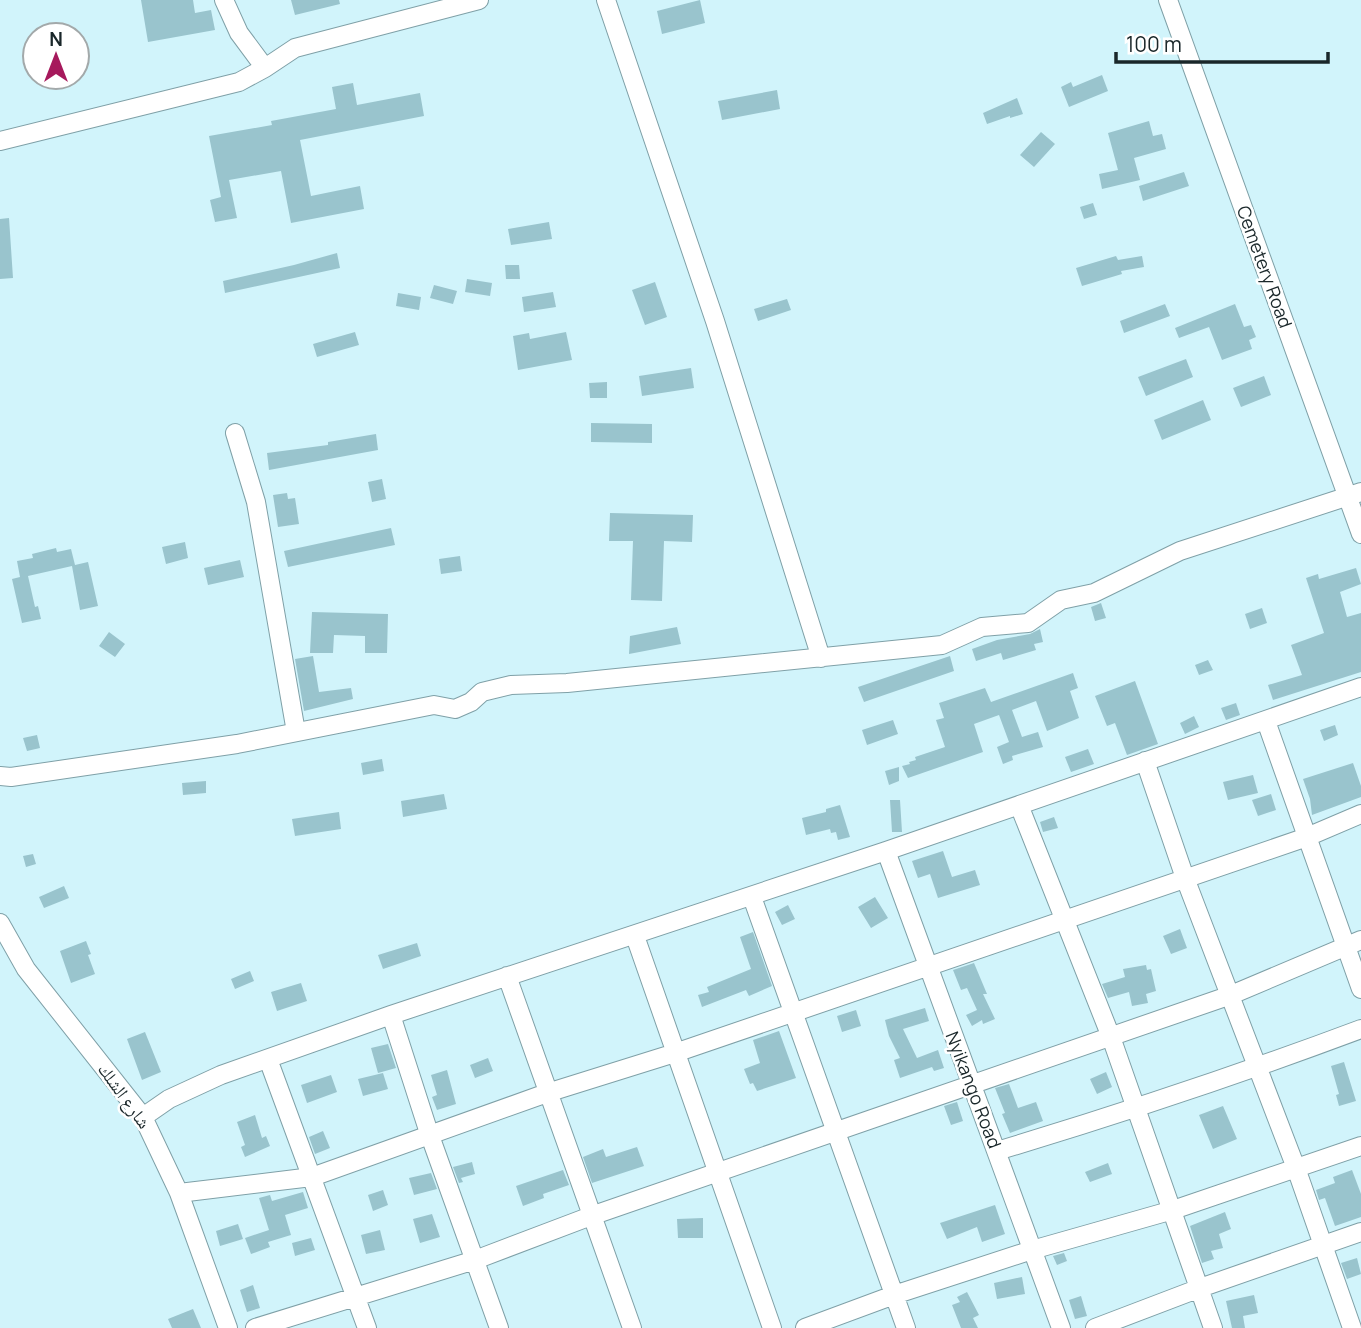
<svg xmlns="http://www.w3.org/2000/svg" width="1361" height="1328" font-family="Manrope,'Noto Naskh Arabic',sans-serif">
  <rect width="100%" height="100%" fill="#d1f4fb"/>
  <path fill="#99c4cd" d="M141 0H193L195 13 211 10 215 30 148 42Z
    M291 0H339L340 4 295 15Z
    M700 0 705 23 662 34 657 11Z
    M1102 75 1108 91 1069 107 1061 87 1071 82 1073 87Z
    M353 83 357 105 420 93 424 116 300 140 311 196 360 186 364 209 291 223 281 171 229 180 237 218 215 222 210 200 221 197 209 136 272 125 271 121 336 109 332 87Z
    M777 90 780 109 722 120 718 101Z
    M1017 98 1023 114 1010 118V116L987 124 983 113Z
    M1149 121 1153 136 1162 134 1166 149 1134 158 1140 180 1102 189 1099 174 1118 170 1108 133Z
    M1041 132 1055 144 1034 167 1020 155Z
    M1184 172 1189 186 1143 201 1139 186Z
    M1093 203 1097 215 1084 219 1080 207Z
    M9 218 13 278 0 279V219Z
    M549 222 552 239 511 245 508 229Z
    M337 253 340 268 225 293 223 281 294 265Z
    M1116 256 1118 260 1142 256 1144 267 1121 271 1122 274 1082 286 1076 268Z
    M505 265H519L520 279H506Z
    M467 279 492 283 490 296 465 292Z
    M655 282 667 317 645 325 632 290Z
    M434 285 457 291 453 304 430 298Z
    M553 292 556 307 524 312 522 297Z
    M398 293 421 297 419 310 396 306Z
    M787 299 791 310 758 321 754 309Z
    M1165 304 1170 316 1124 333 1120 321Z
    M1235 304 1244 327 1251 325 1256 337 1249 340 1252 349 1222 360 1209 327 1179 338 1175 328Z
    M355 332 359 345 317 357 313 344Z
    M566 332 572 360 518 370 513 336 529 333 530 339Z
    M1186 359 1193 377 1146 396 1138 377Z
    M691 368 694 388 642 396 639 376Z
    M1264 376 1271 395 1241 407 1233 388Z
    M607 382V398H590L589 383Z
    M1203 400 1211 420 1162 440 1154 420Z
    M591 423 652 424V443L591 442Z
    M376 434 378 450 269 470 267 453 328 445V442Z
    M382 479 386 499 372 502 368 482Z
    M287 493 288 499 295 498 299 524 278 527 273 495Z
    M610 513 693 515 692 542 664 541 662 601 631 600 633 541H609Z
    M391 528 395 545 288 567 284 551Z
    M185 542 188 558 166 564 162 547Z
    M56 548 57 552 71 549 75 565 88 562 98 606 80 610 72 566 28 576 35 607 38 606 41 619 22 623 12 579 20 577 17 561 33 558 32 554Z
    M460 556 462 571 441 574 439 559Z
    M240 560 244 577 208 585 204 568Z
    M1356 568 1361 584 1340 592 1347 617 1361 613V672L1273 700 1268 685 1302 675 1291 645 1324 633 1306 578 1318 574 1319 579Z
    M1101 603 1106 618 1095 621 1091 607Z
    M1262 608 1267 623 1250 629 1245 614Z
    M312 612 388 614 387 653H365V636L334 635 333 653H310Z
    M677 627 681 644 629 654 630 636Z
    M1040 629 1043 642 1034 644 1036 650 1003 660 1001 653 976 661 972 649 997 640 1030 634Z
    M109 632 125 644 115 657 99 646Z
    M313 656 319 692 351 688 353 699 304 711 295 659Z
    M950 656 954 671 864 702 858 687Z
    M1208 660 1213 670 1199 675 1195 665Z
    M1073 673 1078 688 1070 691 1079 718 1047 731 1036 701 1012 710 1022 737 1038 732 1043 747 1012 756 1013 760 1003 764 997 747 1009 742 999 715 974 724 983 752 908 778 902 766 910 764 909 762 916 760 915 757 945 747 936 720 944 718 939 703 985 688 991 702Z
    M1135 681 1158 744 1127 755 1115 723 1107 726 1095 696Z
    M1236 703 1240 715 1226 720 1221 708Z
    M1194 716 1199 727 1185 734 1180 723Z
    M893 720 898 734 867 745 862 730Z
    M1335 725 1338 735 1324 741 1320 730Z
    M37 735 40 748 27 751 23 738Z
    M1088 749 1094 764 1071 772 1065 757Z
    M382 759 384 771 363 775 361 763Z
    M1353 763 1361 786V797L1312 815 1310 799 1303 779Z
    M899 767V781L889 785 885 771Z
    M1253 775 1258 793 1228 800 1223 782Z
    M206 781V793L183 795 182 783Z
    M444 794 447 809 403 817 401 801Z
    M1271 794 1276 810 1258 816 1252 800Z
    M890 800H900L902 832H892Z
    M840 805 850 837 838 840 836 832 831 833 830 829 806 835 802 818 826 812V809Z
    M339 812 341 829 295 836 292 819Z
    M1054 817 1058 828 1043 832 1040 822Z
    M943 851 952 877 975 870 980 885 938 898 930 874 918 878 912 861Z
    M33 854 36 864 26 867 23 856Z
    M64 886 69 898 44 908 39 897Z
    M875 897 888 918 871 928 858 907Z
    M788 905 795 919 782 925 775 912Z
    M1180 929 1187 948 1171 954 1163 936Z
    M753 932 772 986 749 996 746 990 702 1007 698 995 709 992 707 987 751 969 740 937Z
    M86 941 91 954 88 955 95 974 71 983 60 951Z
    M417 943 421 956 383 969 378 955Z
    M974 963 987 994H983L995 1019 983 1024 982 1020 972 1026 966 1015 977 1010 967 988 961 990 953 970Z
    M1146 965 1147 970 1151 969 1156 991 1146 994 1148 1003 1132 1006 1129 992 1108 998 1102 984 1125 977 1123 969Z
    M250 971 254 981 235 989 231 979Z
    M301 983 307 1001 277 1011 271 992Z
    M925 1008 929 1021 903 1029 917 1058 938 1050 944 1068 934 1071 932 1067 900 1078 894 1060 900 1058 889 1036 885 1020Z
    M856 1010 861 1026 842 1032 837 1016Z
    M779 1031 796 1078 757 1091 753 1083 750 1084 744 1069 760 1063 753 1040Z
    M145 1032 161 1072 142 1080 127 1039Z
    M388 1044 396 1068 378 1073 371 1048Z
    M488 1058 493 1071 475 1078 470 1065Z
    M1344 1062 1356 1101 1339 1106 1336 1095 1339 1094 1331 1066Z
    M447 1070 456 1104 437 1110 432 1097 437 1095 431 1075Z
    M1106 1072 1112 1087 1097 1094 1090 1079Z
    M383 1073 388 1089 363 1096 358 1079Z
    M331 1075 337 1092 307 1103 301 1085Z
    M1009 1084 1018 1108 1036 1102 1043 1121 1010 1133 1002 1114 1005 1113 995 1088Z
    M957 1102 963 1121 951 1125 944 1106Z
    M1223 1106 1237 1139 1213 1149 1199 1115Z
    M255 1115 262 1138 266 1136 270 1146 245 1157 241 1147 245 1145 237 1122Z
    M323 1131 330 1148 315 1154 309 1137Z
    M637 1147 644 1166 592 1183 583 1157 603 1149 606 1157Z
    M472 1162 475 1174 461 1178 463 1182 459 1183 453 1167Z
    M1108 1163 1112 1174 1090 1182 1085 1172Z
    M563 1170 569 1185 543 1194 544 1198 523 1206 516 1186Z
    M1352 1170 1361 1194V1217L1335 1226 1325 1198 1319 1200 1316 1190 1335 1183 1333 1177Z
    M431 1173 437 1189 414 1195 409 1178Z
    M383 1190 388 1205 373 1211 368 1195Z
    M303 1192 308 1208 285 1215 291 1235 268 1242 270 1247 251 1254 245 1238 269 1230 259 1198 270 1195 272 1201Z
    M995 1205 1005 1234 982 1242 977 1227 947 1239 940 1223Z
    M1225 1212 1231 1229 1219 1234 1223 1248 1211 1251 1214 1259 1202 1263 1190 1226Z
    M432 1214 440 1237 420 1243 413 1219Z
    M703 1218V1238H678L677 1219Z
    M238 1224 243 1239 220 1246 216 1231Z
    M380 1230 385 1250 366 1254 361 1235Z
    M311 1238 315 1250 295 1256 292 1243Z
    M1064 1253 1067 1261 1057 1265 1053 1256Z
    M1357 1258 1361 1274 1347 1279 1341 1263Z
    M1022 1277 1025 1294 997 1299 994 1283Z
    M253 1285 260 1308 247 1312 240 1290Z
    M967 1292 979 1315 973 1318 978 1328H961L952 1305 960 1302 957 1297Z
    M1254 1295 1258 1313 1243 1316 1245 1328H1232L1226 1301Z
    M1081 1296 1087 1316 1075 1319 1069 1300Z
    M193 1309 201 1328H172L168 1319Z"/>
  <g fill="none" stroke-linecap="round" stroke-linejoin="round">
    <g stroke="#7fa0a7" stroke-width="20">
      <path id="minor" d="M224 0 239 33 265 68
        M606 0 715 321 821 658
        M1168 0 1361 534
        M0 141 239 82 265 68 295 48 479 0
        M235 433 256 502 296 732
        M1266 721 1361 989
        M1145 761 1185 878 1296 1168 1352 1328
        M0 776 11 777 237 744 434 705 455 709 471 702 482 692 511 685 567 683 942 645 982 627 1028 623 1061 600 1094 593 1180 551 1361 492
        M1019 805 1111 1037 1213 1328
        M886 851 1061 1328
        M752 897 906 1328
        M0 923 26 969 143 1117 179 1193 228 1328
        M635 936 772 1328
        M507 976 632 1328
        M391 1015 429 1133 499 1328
        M268 1059 367 1328
        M143 1117 169 1099 221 1075 391 1015 886 851 1361 687
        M997 1151C1120 1114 1241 1074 1361 1029
        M179 1193 312 1177 547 1093 675 1053 1307 837 1361 814
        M255 1328 475 1260 591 1216 1231 995 1361 940
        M805 1328 894 1295 1032 1250 1173 1210 1361 1146
        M1095 1328 1200 1288 1361 1232"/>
    </g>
    <use href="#minor" stroke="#fff" stroke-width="18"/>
  </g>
  <g text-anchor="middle" stroke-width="5" stroke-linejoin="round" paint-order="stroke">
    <g font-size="18" fill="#1a272a" stroke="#fff">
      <text transform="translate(1264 267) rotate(70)" y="6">Cemetery Road</text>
      <text transform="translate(973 1090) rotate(69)" y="6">Nyikango Road</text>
      <text transform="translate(124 1096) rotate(54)" y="6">شارع الشلك</text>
    </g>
  </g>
  <g transform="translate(56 56)"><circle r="33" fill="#ffffff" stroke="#a3a9aa" stroke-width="2"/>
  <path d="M0-5L12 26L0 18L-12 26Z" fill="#a6195c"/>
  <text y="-10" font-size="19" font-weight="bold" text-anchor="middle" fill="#1a272a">N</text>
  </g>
  <path d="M1116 52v10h212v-10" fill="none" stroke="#1a272a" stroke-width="3.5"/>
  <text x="1126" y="52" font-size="21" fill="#1a272a" stroke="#ffffff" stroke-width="5" paint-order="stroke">100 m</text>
</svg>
